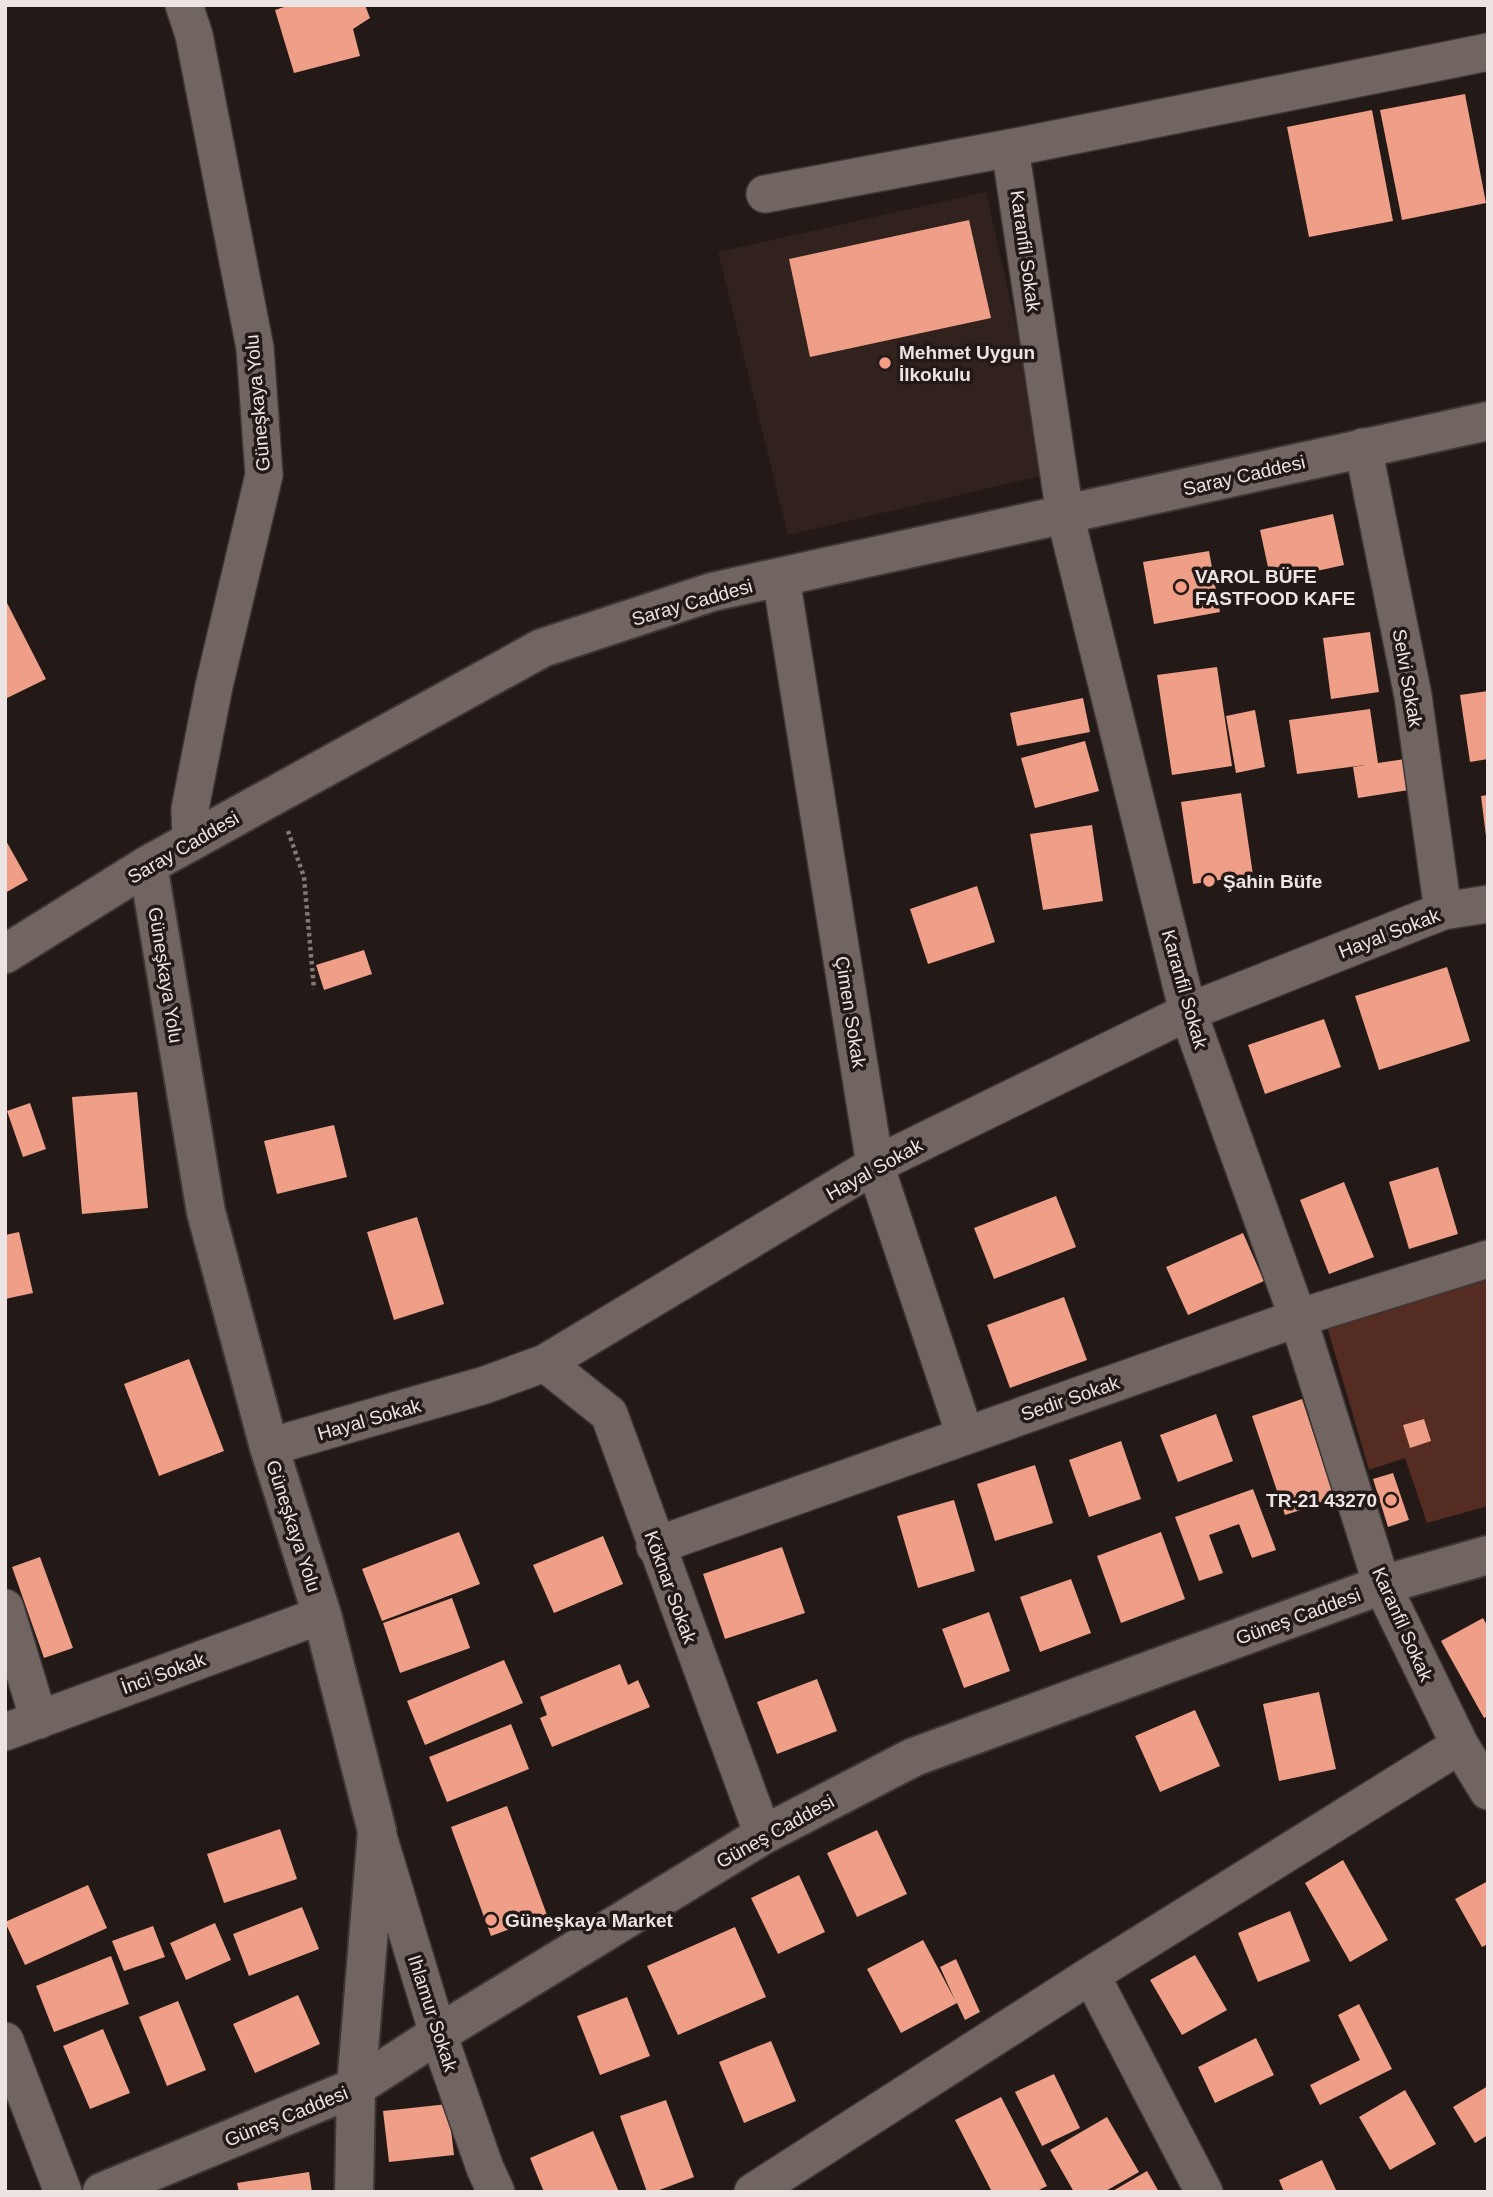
<svg xmlns="http://www.w3.org/2000/svg" width="1493" height="2197" font-family="Arial,sans-serif">
  <rect width="100%" height="100%" fill="#231a17"/>
  <path fill="#32221e" d="M986 192 1049 474 788 535 718 252Z"/>
  <path fill="#542c21" d="M1488 1271V1506L1427 1523 1405 1458 1369 1470 1326 1323Z"/>
  <path fill="#ef9f88" d="M290 5H365L370 18 353 29 360 56 294 73 275 10Z
    M1465 94 1486 203 1402 220 1380 110Z
    M1372 110 1393 221 1309 237 1287 127Z
    M969 220 991 318 810 357 789 259Z
    M1333 514 1344 565 1271 581 1260 530Z
    M1209 551 1220 612 1154 624 1143 562Z
    M5 599 46 679 5 699Z
    M1370 632 1379 692 1331 699 1323 638Z
    M1217 667 1232 766 1172 775 1157 675Z
    M1488 691V759L1470 762 1460 695Z
    M1083 698 1090 732 1017 746 1010 713Z
    M1370 709 1378 763 1405 759 1409 790 1358 798 1353 767 1365 765 1297 774 1289 720Z
    M1255 710 1265 767 1236 773 1226 716Z
    M1085 741 1099 791 1035 808 1021 758Z
    M1241 793 1253 875 1193 884 1181 802Z
    M1488 795V836H1486L1481 796Z
    M1092 825 1103 901 1043 910 1030 834Z
    M5 839 28 880 5 893Z
    M977 886 995 942 928 964 910 909Z
    M364 950 372 974 324 990 316 965Z
    M1447 967 1470 1041 1379 1070 1355 996Z
    M1324 1019 1341 1067 1265 1094 1248 1045Z
    M137 1092 148 1208 82 1214 72 1097Z
    M30 1103 46 1149 23 1157 7 1111Z
    M334 1125 347 1177 277 1194 264 1141Z
    M1438 1167 1458 1234 1409 1249 1389 1182Z
    M1344 1182 1374 1257 1329 1274 1300 1200Z
    M1056 1196 1076 1247 994 1279 974 1228Z
    M417 1217 444 1304 394 1320 367 1232Z
    M19 1232 33 1293 5 1299V1235Z
    M1243 1233 1264 1281 1188 1315 1166 1267Z
    M1064 1297 1087 1360 1010 1388 987 1325Z
    M189 1359 224 1451 159 1476 124 1384Z
    M1302 1399 1335 1499 1285 1515 1252 1416Z
    M1216 1414 1233 1461 1178 1482 1160 1435Z
    M1424 1419 1431 1441 1410 1448 1403 1425Z
    M1121 1441 1141 1499 1089 1517 1069 1460Z
    M1035 1465 1053 1523 995 1541 977 1484Z
    M1393 1473 1409 1520 1388 1527 1373 1479Z
    M1253 1489 1276 1550 1252 1558 1239 1524 1209 1535 1223 1573 1199 1581 1175 1517Z
    M954 1500 975 1571 918 1588 897 1516Z
    M459 1532 480 1584 382 1621 362 1569Z
    M1161 1532 1185 1599 1121 1623 1097 1556Z
    M603 1536 623 1584 554 1613 533 1565Z
    M782 1547 805 1613 725 1639 703 1574Z
    M40 1557 73 1648 44 1658 12 1567Z
    M1071 1579 1091 1633 1040 1652 1020 1597Z
    M452 1598 470 1648 400 1673 383 1623Z
    M989 1612 1010 1671 964 1688 942 1629Z
    M1483 1618 1488 1627V1716L1484 1718 1441 1641Z
    M504 1660 523 1703 425 1745 407 1701Z
    M620 1664 628 1685 638 1680 650 1707 552 1747 540 1718 547 1715 540 1697Z
    M817 1679 837 1731 777 1754 757 1702Z
    M1319 1692 1336 1769 1279 1781 1263 1704Z
    M1195 1710 1220 1766 1160 1792 1135 1736Z
    M511 1724 529 1769 447 1802 429 1757Z
    M507 1806 547 1915 491 1936 451 1827Z
    M280 1829 297 1879 224 1903 207 1854Z
    M877 1830 907 1894 857 1917 827 1853Z
    M1343 1860 1388 1940 1350 1962 1305 1883Z
    M799 1875 825 1932 778 1954 751 1898Z
    M1488 1881V1944L1482 1947 1455 1899Z
    M88 1885 107 1928 25 1965 5 1922Z
    M302 1907 319 1949 249 1976 233 1934Z
    M1290 1911 1310 1961 1258 1982 1238 1933Z
    M215 1923 231 1960 186 1980 170 1943Z
    M153 1926 165 1957 124 1971 112 1941Z
    M735 1927 766 1997 678 2035 647 1966Z
    M923 1940 955 2000 940 1967 956 1959 980 2012 965 2020 957 2003 901 2033 867 1969Z
    M1195 1955 1227 2010 1182 2035 1150 1980Z
    M111 1956 129 2004 54 2032 36 1986Z
    M298 1995 320 2044 255 2073 233 2024Z
    M627 1997 650 2056 600 2075 577 2016Z
    M178 2001 206 2070 167 2086 139 2017Z
    M1359 2004 1392 2069 1320 2105 1310 2085 1360 2060 1338 2015Z
    M103 2029 130 2093 90 2109 63 2046Z
    M1256 2038 1274 2075 1215 2103 1198 2067Z
    M771 2041 796 2101 744 2123 719 2062Z
    M1054 2074 1080 2128 1042 2146 1015 2092Z
    M1488 2086V2135L1475 2143 1453 2107Z
    M1405 2090 1436 2144 1390 2170 1359 2117Z
    M1001 2097 1047 2186 1035 2192H992L955 2120Z
    M666 2100 694 2177 654 2192H647L620 2116Z
    M448 2104 454 2155 389 2162 383 2111Z
    M1107 2117 1139 2172 1104 2192H1074L1050 2150Z
    M593 2131 619 2192H544L530 2158Z
    M1322 2160 1337 2192H1284L1279 2180Z
    M1147 2171 1159 2192H1111Z
    M309 2172 312 2192H239L237 2183Z"/>
  <g fill="none" stroke-linecap="round" stroke-linejoin="round">
    <g stroke="#3d3635" stroke-width="40">
      <path id="street" d="M184 5 194 35 255 348 264 475 214 686 190 809 191 842
        M1010 148 1065 515 1188 1012 1298 1318 1382 1585 1460 1745 1488 1791
        M765 194 1010 148 1488 52
        M1363 447 1413 696 1443 911
        M781 578 875 1165 965 1435
        M545 1363 609 1414 763 1835
        M269 1447 485 1385 545 1363 875 1165 1188 1012 1443 911 1488 904
        M655 1546 1298 1318 1488 1259
        M5 1608 39 1720
        M5 1732 322 1615
        M378 1836 438 2034 485 2168 496 2192
        M1091 1975 1204 2192
        M5 2041 63 2192
        M753 2192 1091 1975 1460 1745"/>
    </g>
    <g stroke="#3d3635" stroke-width="42">
      <path id="secondary" d="M148 865 206 1212 269 1447 322 1615 377 1831 356 2087 354 2192
        M5 954 148 865 542 648 712 592 1488 421
        M102 2192 356 2087 438 2034 763 1835 914 1757 1382 1585 1488 1555"/>
    </g>
    <path stroke="#817976" stroke-width="4.5" stroke-dasharray="3.5 3.5" stroke-linecap="butt" d="M288 831 304 877 314 989"/>
    <use href="#street" stroke="#716562" stroke-width="37"/>
    <use href="#secondary" stroke="#716562" stroke-width="38"/>
  </g>
  <g fill="#f49e87" stroke="#231a17" stroke-width="2.5">
    <circle cx="885" cy="363" r="7"/>
    <circle cx="1181" cy="587" r="7"/>
    <circle cx="1209" cy="881" r="7"/>
    <circle cx="1391" cy="1500" r="7"/>
    <circle cx="491" cy="1920" r="7"/>
  </g>
  <g text-anchor="middle" stroke-width="7" stroke-linejoin="round" paint-order="stroke">
    <g font-size="19" fill="#ebe4e2" stroke="#231a17">
      <text transform="translate(1026 251) rotate(82)" y="7">Karanfil Sokak</text>
      <text transform="translate(257 403) rotate(-95)" y="7">Güneşkaya Yolu</text>
      <text transform="translate(1244 475) rotate(-13)" y="7">Saray Caddesi</text>
      <text transform="translate(692 602) rotate(-16)" y="7">Saray Caddesi</text>
      <text transform="translate(1408 678) rotate(80)" y="7">Selvi Sokak</text>
      <text transform="translate(183 847) rotate(-30)" y="7">Saray Caddesi</text>
      <text transform="translate(1389 933) rotate(-21)" y="7">Hayal Sokak</text>
      <text transform="translate(166 975) rotate(81)" y="7">Güneşkaya Yolu</text>
      <text transform="translate(1185 989) rotate(74)" y="7">Karanfil Sokak</text>
      <text transform="translate(851 1012) rotate(81)" y="7">Çimen Sokak</text>
      <text transform="translate(874 1169) rotate(-29)" y="7">Hayal Sokak</text>
      <text transform="translate(1070 1398) rotate(-19)" y="7">Sedir Sokak</text>
      <text transform="translate(369 1419) rotate(-16)" y="7">Hayal Sokak</text>
      <text transform="translate(294 1526) rotate(72)" y="7">Güneşkaya Yolu</text>
      <text transform="translate(671 1587) rotate(70)" y="7">Köknar Sokak</text>
      <text transform="translate(1298 1616) rotate(-20)" y="7">Güneş Caddesi</text>
      <text transform="translate(1403 1624) rotate(66)" y="7">Karanfil Sokak</text>
      <text transform="translate(163 1673) rotate(-20)" y="7">İnci Sokak</text>
      <text transform="translate(775 1831) rotate(-29)" y="7">Güneş Caddesi</text>
      <text transform="translate(433 2013) rotate(72)" y="7">Ihlamur Sokak</text>
      <text transform="translate(286 2116) rotate(-22)" y="7">Güneş Caddesi</text>
    </g>
    <g font-size="19" font-weight="bold" fill="#ebe4e2" stroke="#231a17" text-anchor="start">
      <text x="899" y="359">Mehmet Uygun<tspan x="899" dy="22">İlkokulu</tspan></text>
      <text x="1195" y="583">VAROL BÜFE<tspan x="1195" dy="22">FASTFOOD KAFE</tspan></text>
      <text x="1223" y="888">Şahin Büfe</text>
      <text x="1377" y="1507" text-anchor="end">TR-21 43270</text>
      <text x="505" y="1927">Güneşkaya Market</text>
    </g>
  </g>
  <rect width="1493" height="2197" fill="none" stroke="#ebe4e2" stroke-width="14"/>
</svg>
